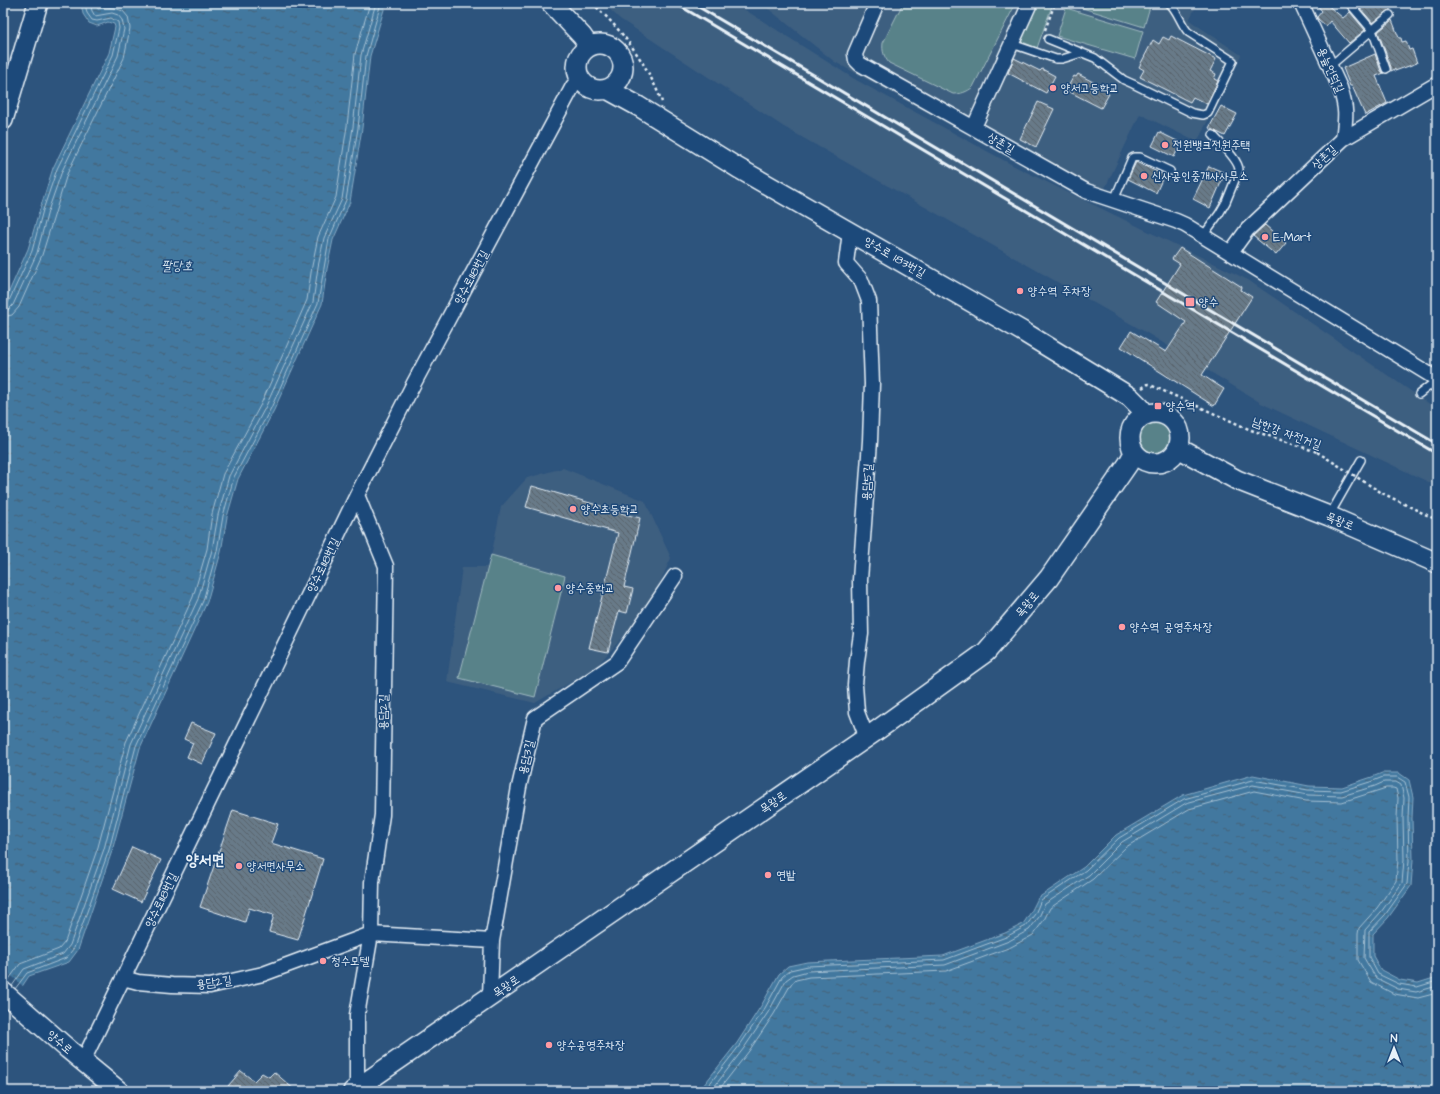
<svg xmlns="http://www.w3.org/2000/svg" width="1440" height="1094" font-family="'Architects Daughter','Poor Story',sans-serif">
  <defs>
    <pattern id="water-ripples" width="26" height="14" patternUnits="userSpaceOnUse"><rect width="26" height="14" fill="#42789f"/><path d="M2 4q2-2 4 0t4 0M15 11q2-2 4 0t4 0" fill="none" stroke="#446279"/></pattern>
    <pattern id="building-back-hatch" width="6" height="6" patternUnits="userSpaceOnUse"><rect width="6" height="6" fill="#677a88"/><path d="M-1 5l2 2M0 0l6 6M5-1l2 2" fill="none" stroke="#58646c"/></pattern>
  </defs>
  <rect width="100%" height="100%" fill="#2d547d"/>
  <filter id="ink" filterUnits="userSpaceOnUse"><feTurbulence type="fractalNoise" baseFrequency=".025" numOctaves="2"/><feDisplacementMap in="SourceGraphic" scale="8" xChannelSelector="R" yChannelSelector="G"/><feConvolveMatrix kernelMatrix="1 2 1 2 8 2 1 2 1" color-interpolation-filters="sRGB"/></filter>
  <g filter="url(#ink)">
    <path fill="#3e5f80" d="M603 3H734L856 80 1018 168 1248 280 1437 409V486L1261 403 1147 333 784 127 620 19Z
      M761 3H1198L1189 20 1241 55 1197 142 1140 114 1097 205 835 62Z
      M563 468 645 501 671 558 648 609 595 668 535 703 447 682 462 567H489L501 507 527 478Z"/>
    <path fill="#588289" stroke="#a0bac0" d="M903 3H1016L973 87C967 92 961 94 953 94L889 63C884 57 882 51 883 43Z
      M1036 3H1053L1037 48 1020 41Z
      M1066 3H1151L1144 27Z
      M1066 8 1143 31 1135 59 1057 36Z
      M1140 438a15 15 0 1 1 30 0a15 15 0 1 1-30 0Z
      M491 555 565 576 535 697 459 678Z"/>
    <path fill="url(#water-ripples)" stroke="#84a8c3" d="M81 3H386L370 56 362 128 350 202 333 240 327 269 322 304 274 410 238 479 227 517 221 552 207 602 140 748 112 851 78 950 69 962 29 976 3 1015V305L28 249 40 209 53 168 109 53 115 27 114 24 108 22 97 26 89 23 83 14Z
      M1382 773H1399L1409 780 1413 797 1412 818 1413 860 1411 886 1388 918 1373 934V956L1381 970 1400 980 1418 983 1437 977V1091H699L737 1043 761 1006 779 974 788 966 807 962 943 956 1005 933 1023 924 1031 912 1038 898 1084 867 1116 835 1183 795 1253 775 1309 786 1342 787 1372 777Z"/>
    <path fill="#2d547d" d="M3 968 24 987 3 1017Z"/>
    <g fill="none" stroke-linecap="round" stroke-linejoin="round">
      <path stroke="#a6c1d4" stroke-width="1" d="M3 306 6 305 8 303 32 251 43 210 57 169 113 55 119 28 118 22 111 18 97 21 92 20 87 13 85 3
        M3 311 9 309 13 305 37 253 48 211 62 171 118 56 124 29 122 20 118 15 112 13 95 16 92 11 90 3
        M3 317 12 315 19 307 42 255 67 174 124 58 130 28 128 17 123 11 114 8 106 7 98 9 96 3
        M7 982 20 964 59 949 65 942 98 847 126 742 193 597 207 549 212 514 223 474 261 404 307 300 312 266 318 237 336 197 347 126 355 54 370 3
        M12 986 24 969 63 954 70 945 104 849 131 744 198 599 212 550 218 515 229 476 266 406 313 302 318 267 324 238 342 199 353 127 361 55 376 3
        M15 989 27 973 66 958 74 948 109 850 136 746 203 601 217 551 223 516 234 477 271 408 318 303 329 239 346 200 358 128 366 56 381 3
        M704 1091 740 1045 765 1008 782 977 790 970 808 966 944 960 1006 937 1026 926 1035 914 1041 900 1086 870 1119 838 1184 799 1253 780 1308 790 1341 791 1373 781 1383 777H1397L1405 782 1409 797 1408 818 1409 861 1407 884 1385 915 1369 932V957L1378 974 1399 984 1417 987 1437 981
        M711 1091 744 1048 769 1011 786 980 793 975 808 971 945 965 1009 941 1029 930 1039 917 1045 904 1089 875 1122 842 1186 803 1253 785 1308 795 1342 796 1375 786 1384 782H1396L1401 785 1404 798 1403 818 1404 860 1402 883 1381 912 1365 930 1364 958 1376 978 1398 989 1416 992 1437 986
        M718 1091 749 1051 774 1014 791 984 796 980 809 977 946 971 1011 947 1033 935 1044 920 1050 908 1093 879 1126 847 1189 809 1254 791 1306 801 1342 802 1386 788H1393L1396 789 1398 798 1397 818 1398 860 1396 881 1377 908 1359 928 1358 934V960L1371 982 1394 994 1418 998 1437 993"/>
    </g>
    <path fill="url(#building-back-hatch)" stroke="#e8f1f8" d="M1315 3H1325L1343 18 1350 12 1365 30 1349 43 1330 21 1326 26 1318 19 1317 17 1322 11Z
      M1362 3H1398L1373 23 1358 6Z
      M1392 20 1399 38H1401L1402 42 1406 41 1409 50 1412 49 1417 63 1395 71V69L1391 71V67L1378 32Z
      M1171 36 1216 59 1210 71 1216 74 1214 79 1218 81 1207 104 1193 97 1190 102 1140 77 1144 70 1139 67 1153 40 1159 44 1163 37 1169 40Z
      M1375 54 1381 71 1384 73 1376 76 1387 103 1365 115 1352 86H1350L1343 68Z
      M1014 58 1040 71 1042 69 1055 76 1046 93 1008 73Z
      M1078 74 1108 90 1106 93 1109 94 1101 108 1066 90 1074 76 1076 77Z
      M1038 102 1054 109 1036 147 1020 139Z
      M1221 106 1237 114 1225 136 1209 128Z
      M1159 132 1181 143 1174 157 1152 146Z
      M1136 162 1164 175 1156 193 1128 179Z
      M1209 166 1225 173 1210 208 1193 199Z
      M1265 225 1286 243 1276 255 1253 236Z
      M1180 248 1242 287 1241 290 1252 297 1202 375 1224 389 1214 406 1121 347 1131 331 1166 352 1186 322 1156 302 1180 264 1172 259Z
      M532 486 621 512 620 513 640 518 624 587 633 589 627 613 619 611 608 652 589 648 618 533 526 507Z
      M191 723 216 733 202 764 187 757 193 743 184 739Z
      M233 810 278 824 271 843 323 859 298 940 269 932 274 915 249 908 245 922 200 907Z
      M132 847 161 860 141 902 113 889Z
      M241 1071 254 1081 262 1073 269 1077 274 1072 296 1091H235L228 1086Z"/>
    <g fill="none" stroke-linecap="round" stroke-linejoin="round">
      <g stroke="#e8f1f8" stroke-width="10">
        <path id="lane" d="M1349 3 1372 30 1386 69
          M1048 39 1095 58 1124 80 1133 84 1192 113 1203 115 1208 113 1233 61 1188 32C1180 23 1178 11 1169 3
          M1012 44 1056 59H1062L1082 53
          M1330 66 1390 15
          M1114 200 1132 158 1134 157H1140L1170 171
          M1203 236 1219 214 1226 202 1239 170C1239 160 1220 143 1213 135
          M1419 394 1437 380
          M1329 516 1361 460"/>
      </g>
      <g stroke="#e8f1f8" stroke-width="17">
        <path id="street" d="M877 3 855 54 856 60 860 64 1086 191 1176 221 1185 225 1437 379
          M1301 3 1340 88C1347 109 1346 117 1343 139
          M974 127 1030 3
          M850 232 846 263 861 280 869 301 872 384 870 441 860 580 861 634 857 661 855 685 857 712 867 738
          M1231 252 1247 230 1343 139 1437 84
          M123 978 138 982 172 985 210 986 263 974 371 934 492 941
          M490 996 492 941 519 787 535 718 617 662 675 576
          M83 1061 357 495 414 383 573 86 580 78
          M357 1091V1015L371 934 372 882 382 815 386 566 357 495"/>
      </g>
      <g stroke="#e8f1f8" stroke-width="22">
        <path id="secondary" d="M551 3 582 36 589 46
          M577 67a23 23 0 1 1 46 0a23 23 0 1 1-46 0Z
          M607 89 638 106 738 168 1022 331 1130 397 1140 407 1146 415
          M3 120 38 3
          M1130 438a25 25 0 1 1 50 0a25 25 0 1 1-50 0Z
          M1178 448 1237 480 1329 516 1437 563
          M3 992 68 1049 119 1091
          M353 1091 876 731 986 652 1049 578 1128 464 1134 453"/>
      </g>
      <path stroke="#e8f1f8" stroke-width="2.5" stroke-dasharray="3 3" stroke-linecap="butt" d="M592 3C624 32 646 62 662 102
        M1045 30 1055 3
        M1142 388 1148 384 1251 430 1317 452
        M1382 493 1437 520"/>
      <use href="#lane" stroke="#1f4a7a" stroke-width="7"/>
      <use href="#street" stroke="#1f4a7a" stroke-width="14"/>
      <use href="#secondary" stroke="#1f4a7a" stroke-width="19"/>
      <path stroke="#e8f1f8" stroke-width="3" d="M675 3 1437 454
        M692 3 1437 444"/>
      <path stroke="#e8f1f8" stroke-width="2.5" stroke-dasharray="3 3" stroke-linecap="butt" d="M1317 452 1382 493"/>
    </g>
  </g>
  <g fill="#ff9aa2" stroke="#1f4a7a" stroke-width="1.5">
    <circle cx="1053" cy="88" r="4"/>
    <circle cx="1165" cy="145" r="4"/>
    <circle cx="1144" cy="176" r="4"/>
    <circle cx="1265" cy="237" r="4"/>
    <circle cx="1020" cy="291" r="4"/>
    <rect x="1185" y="297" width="10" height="10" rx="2"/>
    <rect x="1154" y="402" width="8" height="8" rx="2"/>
    <circle cx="573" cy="509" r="4"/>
    <circle cx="558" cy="588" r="4"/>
    <circle cx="1122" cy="627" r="4"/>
    <circle cx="239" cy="866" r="4"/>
    <circle cx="768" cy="875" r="4"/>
    <circle cx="323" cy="961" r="4"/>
    <circle cx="549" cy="1045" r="4"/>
  </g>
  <g text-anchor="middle" stroke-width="3" stroke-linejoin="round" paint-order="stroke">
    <g font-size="12" fill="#e8f1f8" stroke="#1f4a7a">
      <text transform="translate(1331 70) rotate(66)" y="4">용늪언덕길</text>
      <text transform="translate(1001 143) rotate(30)" y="4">상촌길</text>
      <text transform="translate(1324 157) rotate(-43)" y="4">상촌길</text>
      <text transform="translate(895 257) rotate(30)" y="4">양수로 183번길</text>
      <text transform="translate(471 277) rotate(-62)" y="4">양수로118번길</text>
      <text transform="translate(1287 433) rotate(20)" y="4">남한강 자전거길</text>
      <text transform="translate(867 482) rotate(-86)" y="4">용담5길</text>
      <text transform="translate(1340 521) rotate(23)" y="4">목왕로</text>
      <text transform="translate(323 565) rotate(-64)" y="4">양수로118번길</text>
      <text transform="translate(1027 604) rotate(-50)" y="4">목왕로</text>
      <text transform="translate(383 712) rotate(-89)" y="4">용담2길</text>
      <text transform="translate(526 757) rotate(-77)" y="4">용담3길</text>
      <text transform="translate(773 802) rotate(-34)" y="4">목왕로</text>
      <text transform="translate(161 900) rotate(-64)" y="4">양수로118번길</text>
      <text transform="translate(214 982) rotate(-7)" y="4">용담2길</text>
      <text transform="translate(506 986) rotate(-34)" y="4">목왕로</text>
      <text transform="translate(60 1042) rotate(41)" y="4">양수로</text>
    </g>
    <g font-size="12" fill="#e8f1f8" stroke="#1f4a7a" text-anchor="start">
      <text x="1061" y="92">양서고등학교</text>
      <text x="1173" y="149">전원뱅크전원주택</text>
      <text x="1152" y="180">신사공인중개사사무소</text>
      <text x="1273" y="241">E-Mart</text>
      <text x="1028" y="295">양수역 주차장</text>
      <text x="1199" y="306">양수</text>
      <text x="1166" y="410">양수역</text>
      <text x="581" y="513">양수초등학교</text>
      <text x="566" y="592">양수중학교</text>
      <text x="1130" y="631">양수역 공영주차장</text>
      <text x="247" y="870">양서면사무소</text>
      <text x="776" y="879">연밭</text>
      <text x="331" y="965">청수모텔</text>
      <text x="557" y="1049">양수공영주차장</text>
    </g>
    <g font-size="13" font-style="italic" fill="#cfdfeb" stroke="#1f4a7a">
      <text x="177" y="270">팔당호</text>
    </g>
    <g font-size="16" font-weight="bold" fill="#e8f1f8" stroke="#1f4a7a">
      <text x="205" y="865">양서면</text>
    </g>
  </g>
  <rect width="1440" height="1094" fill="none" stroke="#1f4a7a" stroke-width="16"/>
  <rect x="8" y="8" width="1424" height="1078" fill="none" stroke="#e8f1f8" stroke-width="1.5" filter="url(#ink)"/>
  <g transform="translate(1394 1048)" stroke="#1f4a7a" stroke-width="3" paint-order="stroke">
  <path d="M0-3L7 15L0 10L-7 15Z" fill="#e8f1f8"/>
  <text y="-6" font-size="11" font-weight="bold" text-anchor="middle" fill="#e8f1f8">N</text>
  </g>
</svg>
